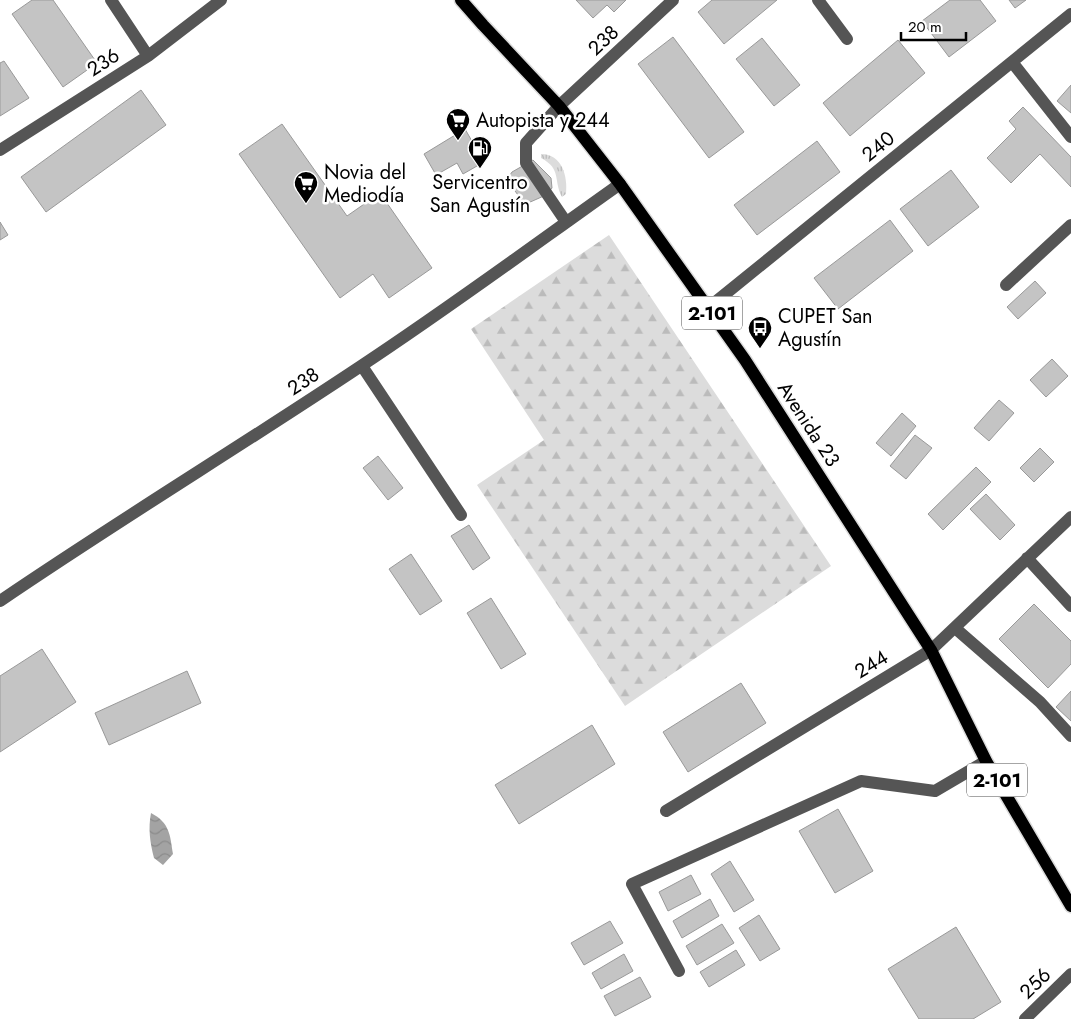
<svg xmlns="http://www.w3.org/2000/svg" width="1071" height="1019" font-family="Jost,sans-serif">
  <defs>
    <pattern id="grass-tufts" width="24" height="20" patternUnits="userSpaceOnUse" patternTransform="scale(1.25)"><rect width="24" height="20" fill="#dcdcdc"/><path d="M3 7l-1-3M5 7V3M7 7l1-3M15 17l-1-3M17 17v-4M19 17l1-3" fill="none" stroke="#bbb"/></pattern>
    <pattern id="forest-firs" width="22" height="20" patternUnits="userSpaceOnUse" patternTransform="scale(1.25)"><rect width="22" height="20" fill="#dcdcdc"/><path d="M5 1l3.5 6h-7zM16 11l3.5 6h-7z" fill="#bbb"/></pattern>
    <pattern id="water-waves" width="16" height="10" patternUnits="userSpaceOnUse" patternTransform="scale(1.25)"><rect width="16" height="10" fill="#a3a3a3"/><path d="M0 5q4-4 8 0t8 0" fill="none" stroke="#8b8b8b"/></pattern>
  </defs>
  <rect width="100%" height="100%" fill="#fff"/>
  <path fill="url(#grass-tufts)" d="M541 154C562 154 568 176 566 194L562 197C553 180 562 169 541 158Z"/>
  <path fill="url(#forest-firs)" d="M609 235 831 566 625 706 477 485 544 440 471 329Z"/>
  <path fill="url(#water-waves)" d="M151 813C170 823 170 835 173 854L163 865 154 858C150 842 148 829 151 813Z"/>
  <path fill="#c4c4c4" stroke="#999" d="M32 0H53L97 63 63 87 12 14Z
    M576 0H626L614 12 607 5 593 18Z
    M712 0H777L724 44 698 12Z
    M950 0H980L996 21 949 57 922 21Z
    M1009 0H1026L1015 8Z
    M673 37 744 132 709 158 638 64Z
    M762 38 800 85 774 106 736 59Z
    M898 40 925 73 850 136 823 103Z
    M4 61 29 98 0 116V63Z
    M1071 85V113L1057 101Z
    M141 90 166 125 46 212 21 177Z
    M1023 107 1071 157V187L1040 154 1011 183 987 158 1016 129 1009 121Z
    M282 124 347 216 380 193 432 268 389 298 373 274 340 298 239 154Z
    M465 129 484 162 463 174 457 163 436 175 424 154Z
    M817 141 840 172 757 235 734 205Z
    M533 160 551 178 552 188 546 195 528 203 523 202 510 184 508 178 512 172Z
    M951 170 979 207 928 246 900 209Z
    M890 220 913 251 838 309 814 278Z
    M0 222 8 235 0 240Z
    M1035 281 1046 293 1018 319 1007 307Z
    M1052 359 1068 376 1046 397 1030 380Z
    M999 400 1014 413 989 441 974 428Z
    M902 413 916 426 891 456 876 443Z
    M915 435 932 448 906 479 890 466Z
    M1040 448 1054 462 1034 482 1020 468Z
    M378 456 403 488 388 500 363 468Z
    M976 467 991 482 943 530 928 514Z
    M986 494 1015 525 1000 540 970 509Z
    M469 525 490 558 473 570 451 536Z
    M411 554 442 601 420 615 389 569Z
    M491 598 526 654 501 669 467 613Z
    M1034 604 1071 641V664L1048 688 999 639Z
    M42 649 76 702 0 752V676Z
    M187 671 201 703 109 745 95 713Z
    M741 683 766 723 688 772 663 732Z
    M1071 691V721L1056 707Z
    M592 725 615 764 519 824 495 785Z
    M838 809 873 871 835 893 799 831Z
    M730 861 754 900 734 912 711 874Z
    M691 875 701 894 668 911 659 892Z
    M710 899 719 916 682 938 673 921Z
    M759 915 780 949 760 961 739 928Z
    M610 921 623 943 584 965 571 943Z
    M722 924 734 943 697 965 686 946Z
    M956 927 1001 1002 973 1019H919L888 969Z
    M736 950 745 965 709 987 700 972Z
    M624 954 633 971 601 989 592 973Z
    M640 977 651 997 615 1016 604 996Z"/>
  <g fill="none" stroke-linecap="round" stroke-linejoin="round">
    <g stroke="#dbdbdb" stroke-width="15">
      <path id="major" d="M461 0 483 25 559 106 620 184 745 360 931 650 986 761 1071 906"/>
    </g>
    <path stroke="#555" stroke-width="12" d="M111 0 148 56
      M818 0 847 39
      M1012 62 1071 137
      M0 150 148 56 221 0
      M566 222 526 163V143L559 106 673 0
      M1006 285 1071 225
      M708 308 1071 14
      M362 366 461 515
      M1027 558 1071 606
      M0 601C119 520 241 446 361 366 449 308 534 245 620 184
      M955 628 1040 702 1071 736
      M666 811 931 650 1071 517
      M679 971 632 884 861 781 935 791 986 761
      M1025 1019 1071 974"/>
    <use href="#major" stroke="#000" stroke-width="12"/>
  </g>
  <defs>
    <g id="supermarket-pin" transform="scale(1.25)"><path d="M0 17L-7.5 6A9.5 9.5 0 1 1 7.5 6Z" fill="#000" stroke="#fff"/><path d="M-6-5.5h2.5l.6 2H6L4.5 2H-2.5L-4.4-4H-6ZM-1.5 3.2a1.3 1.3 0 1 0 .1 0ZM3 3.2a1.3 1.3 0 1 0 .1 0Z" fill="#fff"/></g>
    <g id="fuel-pin" transform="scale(1.25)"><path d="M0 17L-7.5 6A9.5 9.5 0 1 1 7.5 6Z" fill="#000" stroke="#fff"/><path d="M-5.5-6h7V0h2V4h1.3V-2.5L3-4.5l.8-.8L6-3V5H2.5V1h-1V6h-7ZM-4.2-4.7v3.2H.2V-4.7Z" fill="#fff"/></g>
    <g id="bus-pin" transform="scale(1.25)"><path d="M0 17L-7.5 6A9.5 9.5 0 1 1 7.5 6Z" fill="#000" stroke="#fff"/><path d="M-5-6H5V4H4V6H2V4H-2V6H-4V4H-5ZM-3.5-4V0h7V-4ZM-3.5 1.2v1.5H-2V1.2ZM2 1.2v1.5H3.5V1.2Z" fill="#fff"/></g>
  </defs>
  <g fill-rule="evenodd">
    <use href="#supermarket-pin" x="458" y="120"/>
    <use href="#fuel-pin" x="480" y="148"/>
    <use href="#supermarket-pin" x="306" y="183"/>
    <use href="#bus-pin" x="760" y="328"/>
  </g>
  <g text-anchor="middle" stroke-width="5" stroke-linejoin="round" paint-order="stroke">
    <g fill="#fff" stroke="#4c4c4c" stroke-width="1">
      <rect x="682" y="296.5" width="60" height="33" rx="4"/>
      <rect x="967" y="763.5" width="60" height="33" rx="4"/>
    </g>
    <g font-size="19" font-weight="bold" fill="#000">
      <text x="712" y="320">2-101</text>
      <text x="997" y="787">2-101</text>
    </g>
    <g font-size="20" fill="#000" stroke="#fff">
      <text transform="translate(603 40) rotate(-43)" y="7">238</text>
      <text transform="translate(103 62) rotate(-33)" y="7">236</text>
      <text transform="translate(878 146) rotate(-39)" y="7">240</text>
      <text transform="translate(303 381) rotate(-33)" y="7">238</text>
      <text transform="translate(809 424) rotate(57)" y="7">Avenida 23</text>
      <text transform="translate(871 664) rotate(-31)" y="7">244</text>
      <text transform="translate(1035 983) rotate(-44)" y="7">256</text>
    </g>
    <g font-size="20" fill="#000" stroke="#fff" text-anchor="start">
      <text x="476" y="127">Autopista y 244</text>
      <text x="324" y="179">Novia del<tspan x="324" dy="23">Mediodía</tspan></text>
      <text x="480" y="189" text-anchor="middle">Servicentro<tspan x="480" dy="23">San Agustín</tspan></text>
      <text x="778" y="323">CUPET San<tspan x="778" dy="23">Agustín</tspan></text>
    </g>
  </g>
  <path d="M901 32v8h65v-8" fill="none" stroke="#000000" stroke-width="2.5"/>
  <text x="908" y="32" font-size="15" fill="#000000" stroke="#ffffff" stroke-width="4" paint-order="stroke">20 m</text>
</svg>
